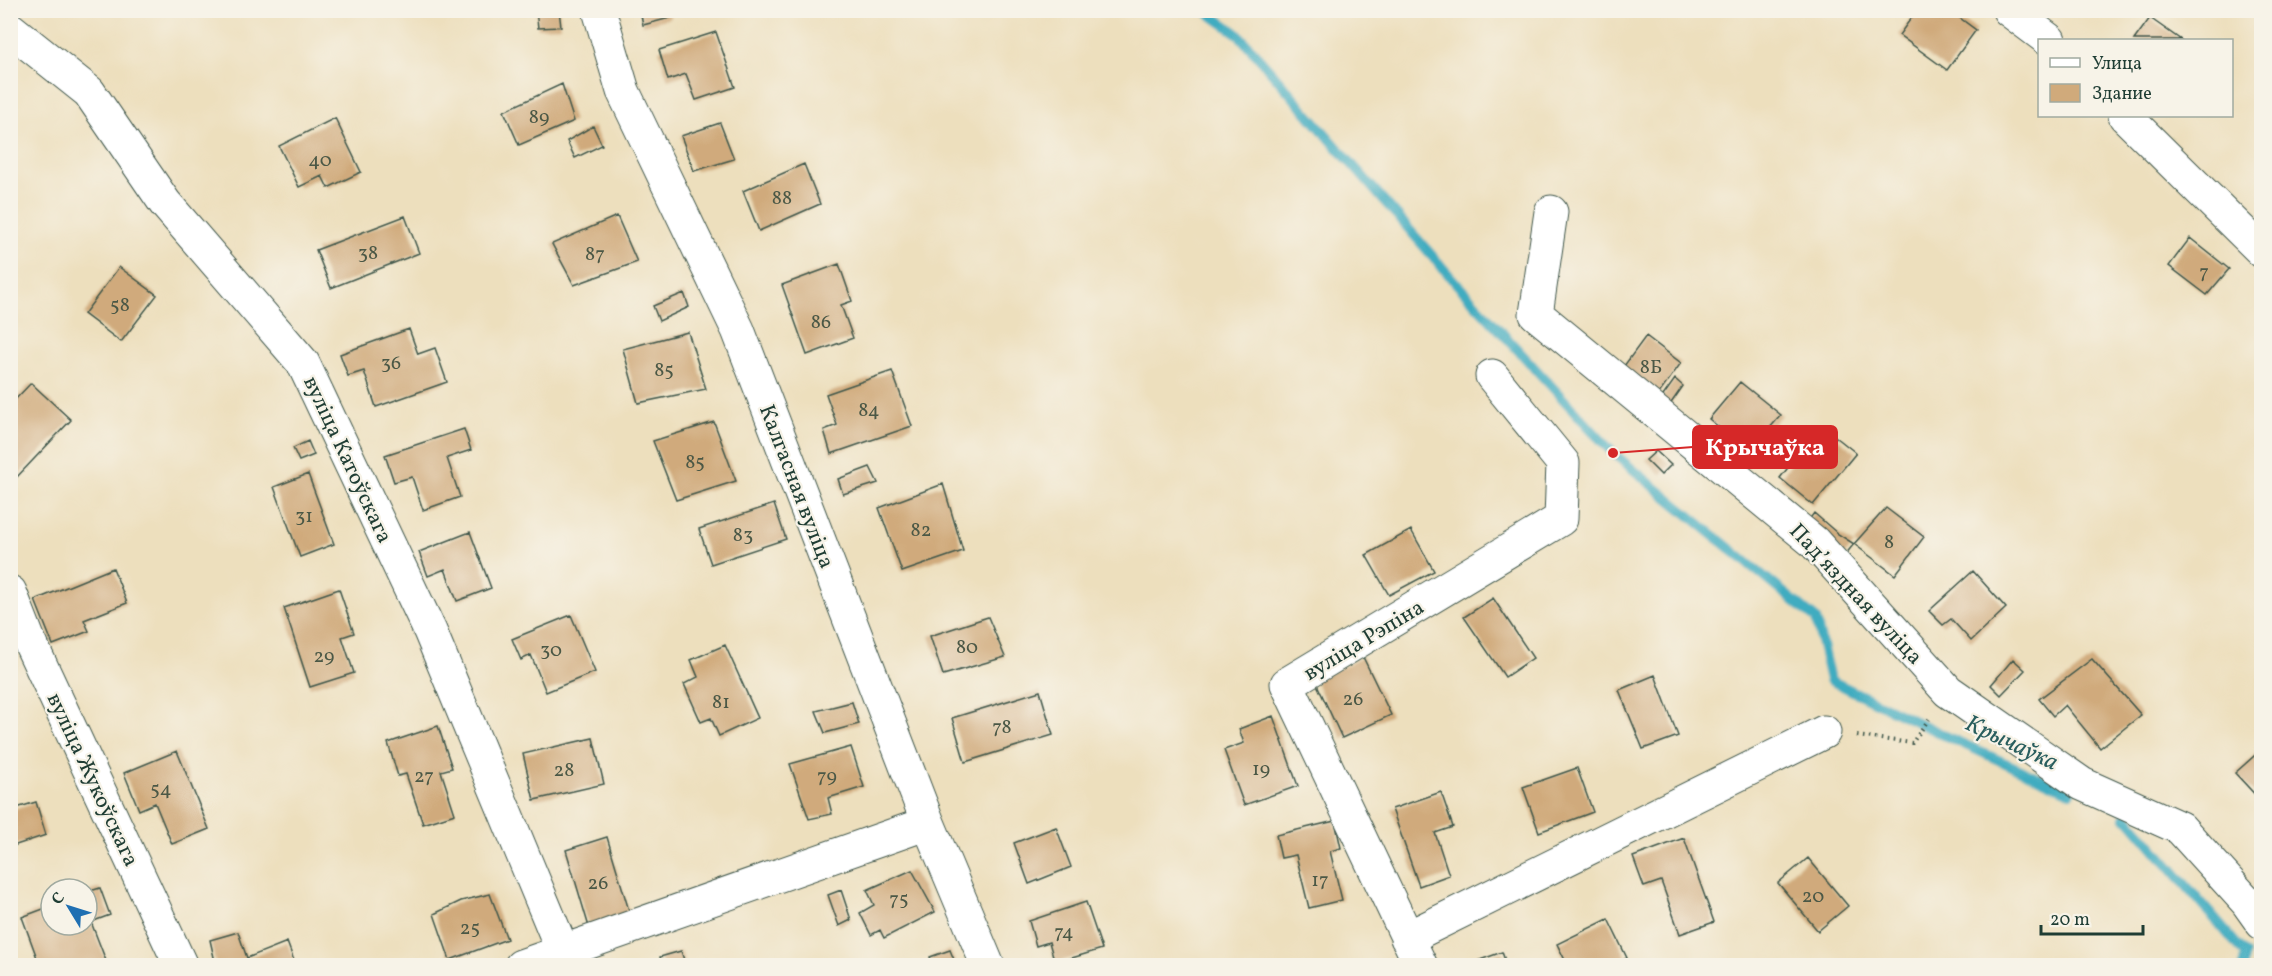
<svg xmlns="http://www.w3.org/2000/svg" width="2272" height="976" font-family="Vollkorn,serif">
  <rect width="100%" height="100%" fill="#f7f3e8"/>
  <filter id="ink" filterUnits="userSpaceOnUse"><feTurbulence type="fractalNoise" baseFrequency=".0167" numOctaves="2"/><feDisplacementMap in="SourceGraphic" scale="12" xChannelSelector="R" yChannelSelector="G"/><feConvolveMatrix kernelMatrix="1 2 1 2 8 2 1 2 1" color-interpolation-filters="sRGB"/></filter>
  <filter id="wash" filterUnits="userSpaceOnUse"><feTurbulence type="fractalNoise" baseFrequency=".008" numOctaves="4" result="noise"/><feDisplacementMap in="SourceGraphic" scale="24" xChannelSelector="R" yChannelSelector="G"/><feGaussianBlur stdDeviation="1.35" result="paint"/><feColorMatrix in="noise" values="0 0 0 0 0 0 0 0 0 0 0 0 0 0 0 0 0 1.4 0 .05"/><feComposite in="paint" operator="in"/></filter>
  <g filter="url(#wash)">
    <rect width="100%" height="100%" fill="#eddfbd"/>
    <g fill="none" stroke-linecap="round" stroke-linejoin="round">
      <path stroke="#41acc0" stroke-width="10" d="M1204 10 1238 34 1456 283 1613 453 1816 619 1830 680 1950 738 2070 792
        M2125 817 2129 819 2245 954 2244 966"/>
    </g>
    <g id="blocks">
      <path fill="#d0aa7b" d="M536 10H559L561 27 538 28Z
        M640 10H669L670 18 643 25Z
        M1917 10H1949L1976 30 1947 70 1899 35Z
        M2150 18 2181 40H2134Z
        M716 32 735 87 696 100 686 74 668 80 659 50Z
        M562 84 574 121 519 145 504 111Z
        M335 118 361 172 328 188 322 176 299 187 279 146Z
        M720 123 734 159 694 171 681 136Z
        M593 126 602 145 575 158 567 141Z
        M804 164 820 204 759 231 743 191Z
        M405 216 419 253 331 288 316 250Z
        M617 216 637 262 574 285 552 244Z
        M2190 238 2229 269 2207 295 2169 266Z
        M839 264 852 301 841 305 853 338 807 355 782 285Z
        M119 267 157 295 121 342 84 314Z
        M684 293 689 307 659 321 653 306Z
        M409 329 418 354 435 348 447 382 376 407 364 371 348 376 340 354Z
        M688 332 706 389 638 403 623 349Z
        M1646 336 1681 363 1656 398 1621 370Z
        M892 371 912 426 831 454 824 430 837 425 826 394Z
        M1675 379 1683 386 1667 409 1658 403Z
        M1740 382 1781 415 1749 452 1709 419Z
        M31 383 71 420 16 478 10 472V405Z
        M714 422 736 481 676 500 653 441Z
        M1821 425 1856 453 1813 505 1780 478Z
        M464 429 471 450 447 458 460 497 423 510 412 477 394 482 385 455Z
        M308 441 314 455 299 461 293 448Z
        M1656 451 1671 465 1661 475 1646 460Z
        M870 467 878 483 843 494 838 479Z
        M308 474 334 544 300 557 274 487Z
        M943 484 963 551 902 572 879 508Z
        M774 504 786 539 711 564 699 529Z
        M1886 508 1924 537 1895 575 1854 544Z
        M1814 513 1838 534 1854 544 1845 555 1805 525Z
        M1411 530 1434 571 1389 595 1366 555Z
        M470 532 491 588 457 601 445 569 428 576 419 552Z
        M113 568 127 603 84 620 89 631 53 645 35 600Z
        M1973 571 2006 608 1971 641 1951 619 1943 625 1929 611Z
        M339 589 354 633 342 637 354 673 310 687 284 608Z
        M1493 598 1533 658 1505 677 1464 617Z
        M571 615 595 672 546 692 531 655 521 660 512 639Z
        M988 617 1005 657 943 675 930 636Z
        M725 645 758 718 719 736 711 718 701 722 684 684 698 677 691 660Z
        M1363 657 1391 715 1342 738 1315 680Z
        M2013 659 2025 670 2001 695 1991 685Z
        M2092 659 2141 715 2100 748 2065 705 2053 716 2039 699Z
        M1655 675 1678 736 1643 749 1619 690Z
        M1040 691 1053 735 965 762 952 718Z
        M852 702 859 724 825 733 816 711Z
        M1273 716 1298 786 1244 805 1224 750 1244 743 1239 729Z
        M438 726 452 768 441 771 455 814 423 824 406 774 398 776 388 743Z
        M593 738 604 784 534 800 523 754Z
        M851 747 864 787 828 798 832 814 809 819 790 764Z
        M2262 749V802L2235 773Z
        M177 751 209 829 172 844 155 803 139 810 124 773Z
        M1577 768 1593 812 1539 832 1523 787Z
        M1441 792 1453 827 1435 833 1449 875 1419 886 1392 809Z
        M36 802 46 835 10 847V810Z
        M1335 821 1341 848 1330 851 1342 900 1309 908 1296 855 1281 858 1276 835Z
        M1056 827 1071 867 1029 884 1014 843Z
        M607 837 630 914 589 927 566 850Z
        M1684 838 1714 922 1680 934 1661 881 1644 887 1633 857Z
        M1808 858 1848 906 1818 931 1778 883Z
        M912 870 935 912 884 938 880 930 871 935 860 913 874 905 867 890Z
        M100 888 110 915 91 922 108 966H40L22 917 51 906V925H87V892Z
        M841 890 851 920 839 926 828 895Z
        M490 894 507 939 450 960 434 914 461 901Z
        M1086 902 1102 949 1055 963 1049 942 1036 946 1029 921Z
        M1608 919 1627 958 1612 966H1568L1557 944Z
        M238 932 247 958 287 942 296 966H216L210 940Z
        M950 950 955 962 945 966H933L930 957Z
        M681 951 686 966H662L660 957Z
        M1502 952 1507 966H1466V965Z"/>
    </g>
  </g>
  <g filter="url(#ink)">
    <use href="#blocks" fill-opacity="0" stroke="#3e5549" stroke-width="1.5"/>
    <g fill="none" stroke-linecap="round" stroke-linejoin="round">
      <g stroke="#3e5549" stroke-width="35">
        <path id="minor" d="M599 10 623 91 738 330 928 823 988 966
          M2009 10 2049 40
          M10 29 89 92 165 203 303 363 430 631 569 966
          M2125 116 2262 251
          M1551 212 1536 314 1814 542 1948 691 2082 784 2180 828 2247 902 2262 923
          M10 592 28 638 181 966
          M1407 938 1824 732
          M521 966 928 823
          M1421 966 1287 684 1561 519 1563 463 1492 376"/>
      </g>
      <path stroke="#3e5549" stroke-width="4" stroke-dasharray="1.5 4.5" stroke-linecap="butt" d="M1857 736 1912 743 1929 719"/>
      <use href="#minor" stroke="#fff" stroke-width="33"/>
    </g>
  </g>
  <g text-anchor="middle" stroke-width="4.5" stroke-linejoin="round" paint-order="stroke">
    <g font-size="20" fill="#4b5846">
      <text x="539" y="123">89</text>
      <text x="320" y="166">40</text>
      <text x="782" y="204">88</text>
      <text x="368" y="259">38</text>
      <text x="595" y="260">87</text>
      <text x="2204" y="278">7</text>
      <text x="120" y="311">58</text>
      <text x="821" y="328">86</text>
      <text x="391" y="369">36</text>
      <text x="1651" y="373">8Б</text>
      <text x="664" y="376">85</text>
      <text x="869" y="416">84</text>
      <text x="695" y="468">85</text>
      <text x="304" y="522">31</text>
      <text x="921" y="536">82</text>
      <text x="743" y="541">83</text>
      <text x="1889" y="548">8</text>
      <text x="967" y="653">80</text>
      <text x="551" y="656">30</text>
      <text x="324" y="662">29</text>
      <text x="1353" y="705">26</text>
      <text x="721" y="708">81</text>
      <text x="1002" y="733">78</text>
      <text x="1261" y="775">19</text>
      <text x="564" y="776">28</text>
      <text x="424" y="782">27</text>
      <text x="827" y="782">79</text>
      <text x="161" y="795">54</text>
      <text x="1320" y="886">17</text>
      <text x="598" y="889">26</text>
      <text x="1813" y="902">20</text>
      <text x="899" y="905">75</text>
      <text x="470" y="934">25</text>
      <text x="1064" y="938">74</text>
    </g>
    <g font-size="22" fill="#1f3d34" stroke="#f7f3e8">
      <text transform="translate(349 459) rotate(65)" y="8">вуліца Катоўскага</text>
      <text transform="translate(798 486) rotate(69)" y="8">Калгасная вуліца</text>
      <text transform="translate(1857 593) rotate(47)" y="8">Падʼяздная вуліца</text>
      <text transform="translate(1363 639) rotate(-31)" y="8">вуліца Рэпіна</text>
      <text transform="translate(94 779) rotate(65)" y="8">вуліца Жукоўскага</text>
    </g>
    <g font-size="24" font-style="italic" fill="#295e5e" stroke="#f7f3e8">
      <text transform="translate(2012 742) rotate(25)" y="8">Крычаўка</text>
    </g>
  </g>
  <path fill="none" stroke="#d62828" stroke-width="2" d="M1613 453L1693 447"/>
  <circle fill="#d62828" stroke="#f7f3e8" stroke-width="2" cx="1613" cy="453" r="6"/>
  <rect fill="#d62828" stroke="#d62828" stroke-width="2" x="1693" y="426" width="144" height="42" rx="6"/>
  <g font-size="24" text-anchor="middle" font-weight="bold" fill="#fff">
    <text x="1765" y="455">Крычаўка</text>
  </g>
  <rect width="2272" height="976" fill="none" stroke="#f7f3e8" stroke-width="36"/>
  <rect x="2038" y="39" width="195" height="78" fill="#f7f3e8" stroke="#a1aaa0" stroke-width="1.5"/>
  <rect x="2050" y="58" width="30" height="9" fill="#ffffff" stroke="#a1aaa0" stroke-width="1.5"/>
  <text x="2092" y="69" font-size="18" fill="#1f3d34">Улица</text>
  <rect x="2050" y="84" width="30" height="18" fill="#d0aa7b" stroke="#a1aaa0" stroke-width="1.5"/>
  <text x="2092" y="99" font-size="18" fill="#1f3d34">Здание</text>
  <g transform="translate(69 907) rotate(308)"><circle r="28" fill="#f7f3e8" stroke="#a1aaa0" stroke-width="1.5"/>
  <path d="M0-4.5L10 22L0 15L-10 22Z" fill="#1f6fb2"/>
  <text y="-9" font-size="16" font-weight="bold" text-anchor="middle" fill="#1f3d34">С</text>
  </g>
  <path d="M2041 925v9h102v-9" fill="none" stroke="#1f3d34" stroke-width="3"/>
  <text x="2050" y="925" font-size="18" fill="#1f3d34" stroke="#f7f3e8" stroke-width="4.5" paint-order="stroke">20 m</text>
</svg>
